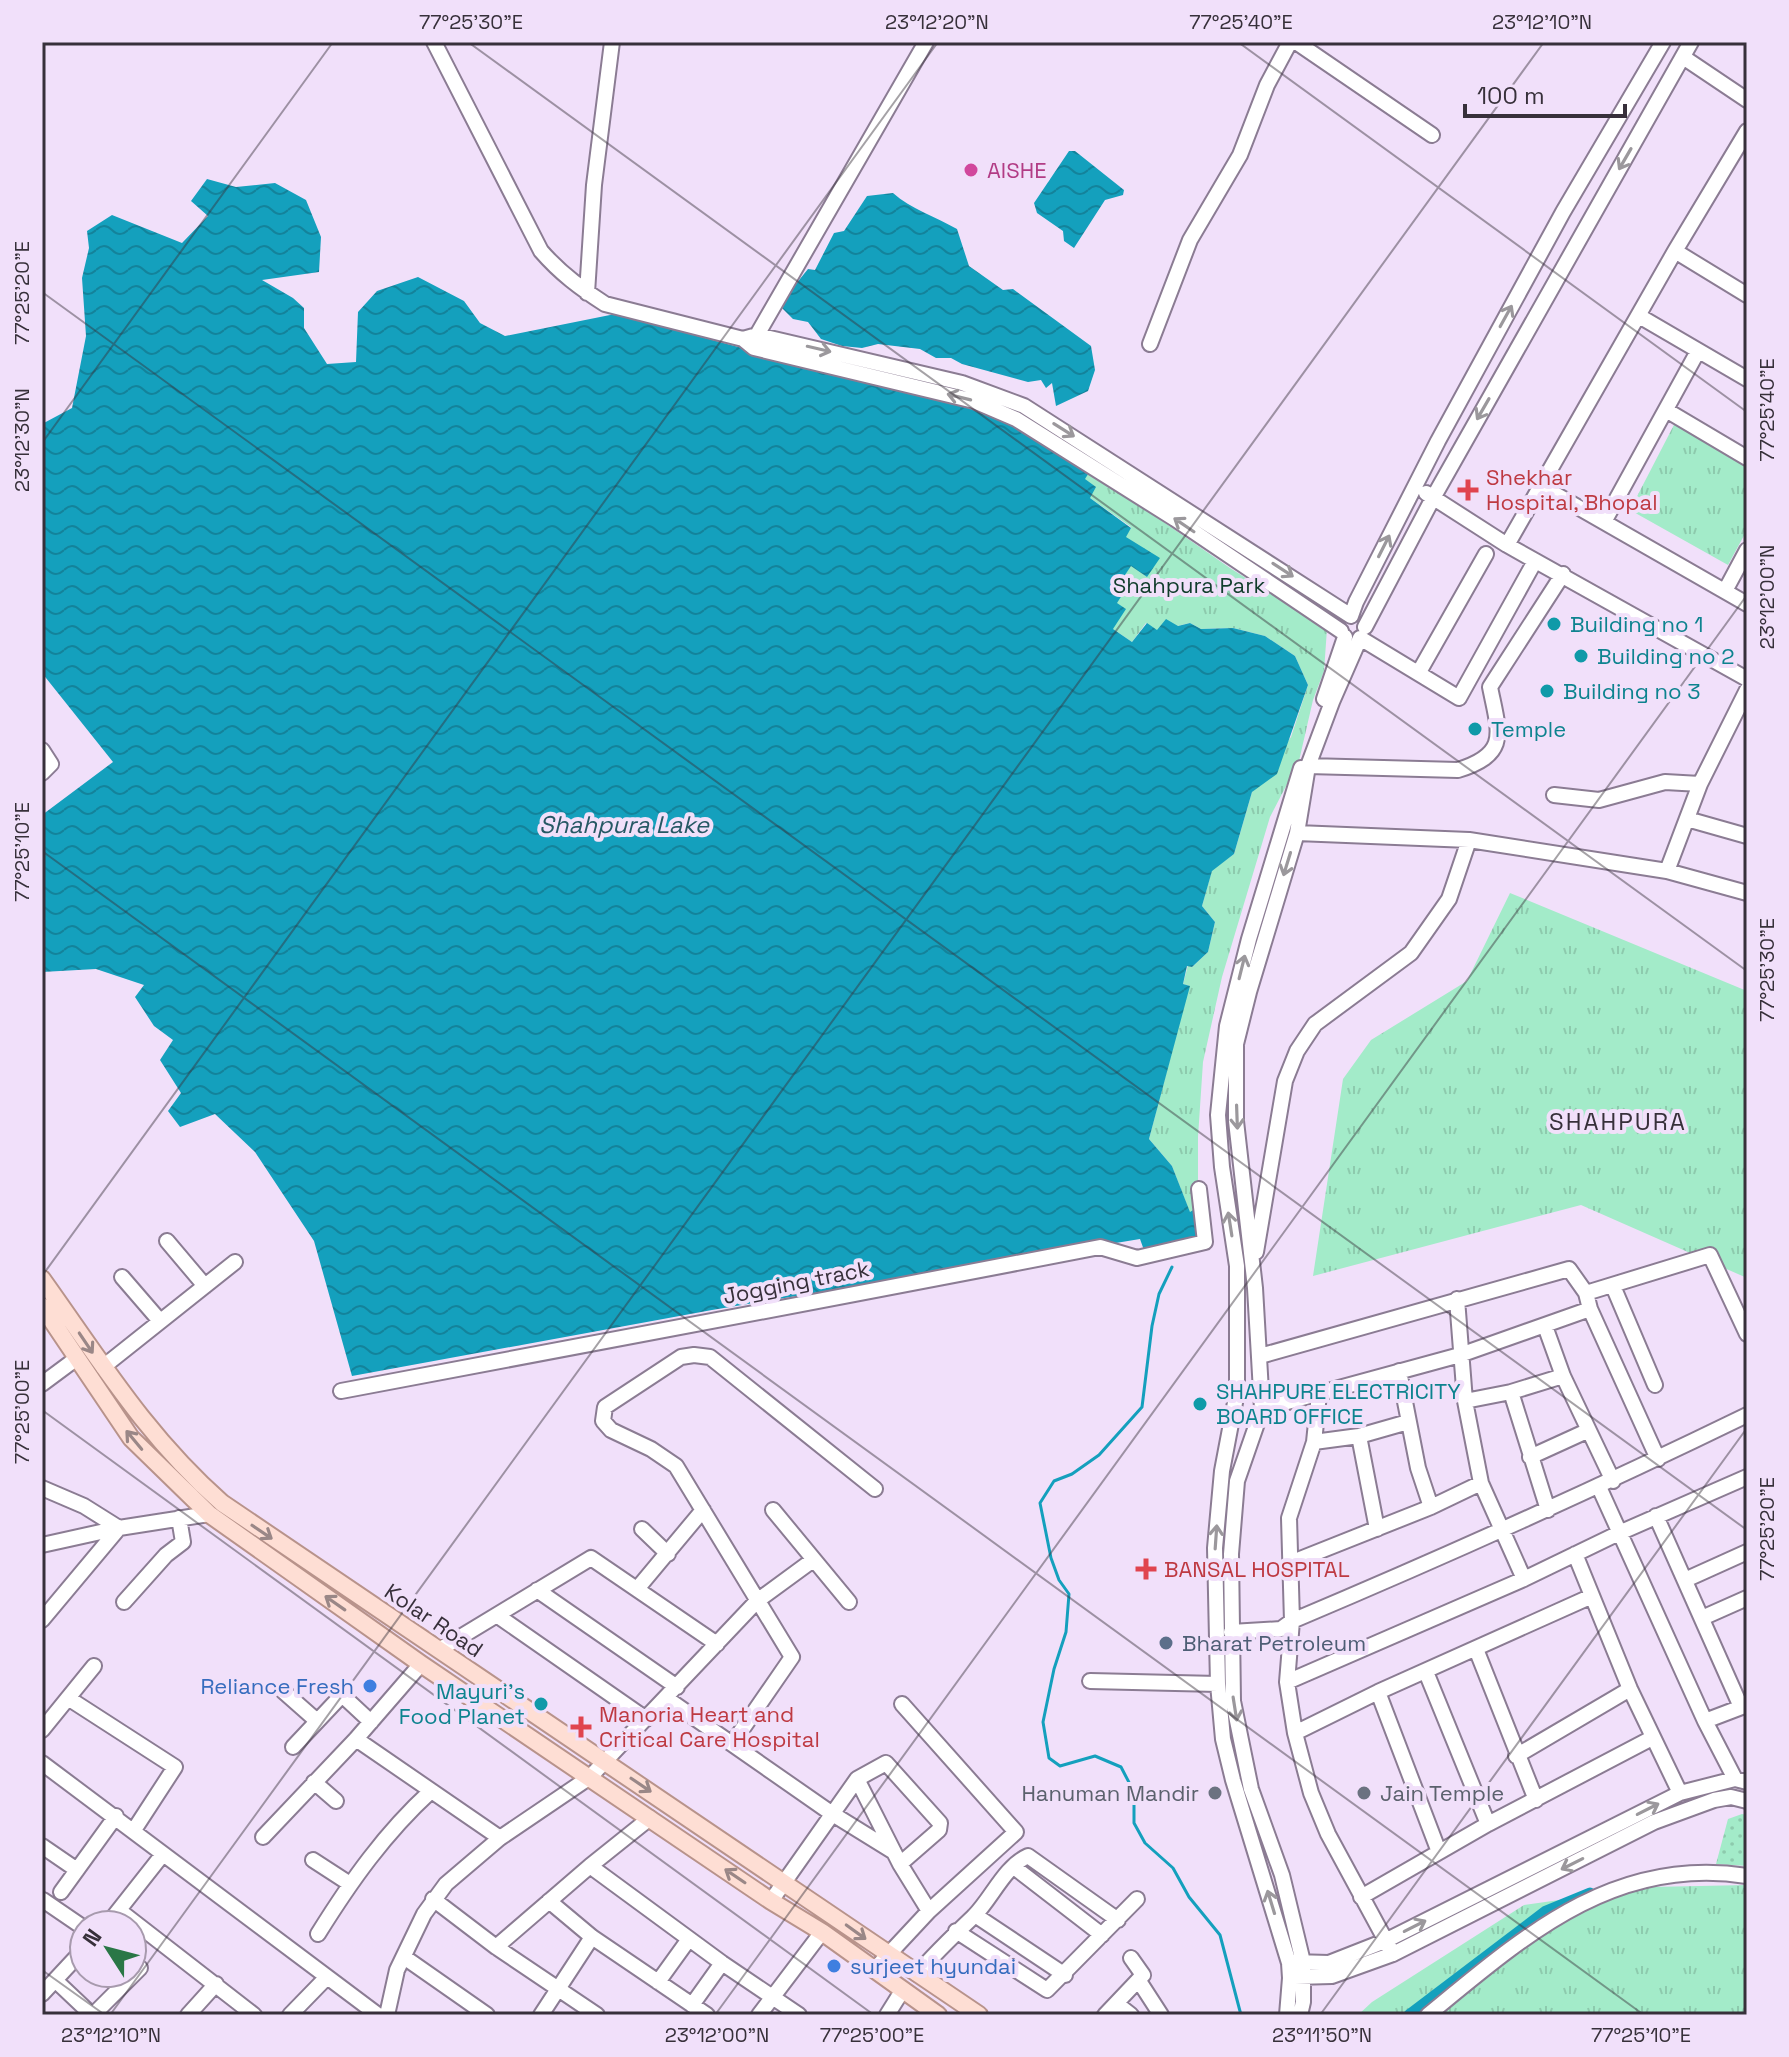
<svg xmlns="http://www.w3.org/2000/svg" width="1789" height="2057" font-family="'Space Grotesk',sans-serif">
  <defs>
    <pattern id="grass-tufts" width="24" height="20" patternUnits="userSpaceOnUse" patternTransform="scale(2)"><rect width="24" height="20" fill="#a3ebc9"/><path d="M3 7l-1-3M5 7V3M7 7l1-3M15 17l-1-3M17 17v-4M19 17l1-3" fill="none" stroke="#8dcaad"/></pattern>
    <pattern id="garden-dots" width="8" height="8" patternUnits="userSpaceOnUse" patternTransform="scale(2)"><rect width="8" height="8" fill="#a3ebc9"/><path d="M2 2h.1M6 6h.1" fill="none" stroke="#8dcaad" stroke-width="1.8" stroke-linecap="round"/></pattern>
    <pattern id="water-waves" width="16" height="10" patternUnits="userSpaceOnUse" patternTransform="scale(2)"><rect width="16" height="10" fill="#14a0bd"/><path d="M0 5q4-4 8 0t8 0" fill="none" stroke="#13839b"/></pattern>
  </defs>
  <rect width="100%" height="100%" fill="#f1e0fa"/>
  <path fill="url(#grass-tufts)" d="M1677 419 1747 462V530L1728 565 1630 510Z
    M1090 471 1230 568 1327 629 1324 671 1313 700 1299 761 1270 817 1222 977 1203 1062 1198 1137V1207L1190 1213 1172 1166 1149 1139 1189 986 1183 984 1188 965 1192 967 1208 952 1215 922 1202 906 1212 870 1234 854 1252 792 1291 737 1308 685 1295 656 1265 636 1233 628 1201 629 1190 623 1157 631 1146 623 1132 642 1113 629 1117 587 1131 565 1147 577 1125 537 1131 527 1090 498 1084 479Z
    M1510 893 1747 991V1278L1581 1205 1313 1276 1343 1079 1371 1040 1467 981Z
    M1747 1885V2015H1358L1372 2002 1524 1905 1651 1887Z"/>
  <path fill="url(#garden-dots)" d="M1742 1814 1747 1815V1866L1716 1864 1728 1819Z"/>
  <path fill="url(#water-waves)" d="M1069 151H1075L1124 190 1123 195 1105 200 1074 248 1064 241 1063 231 1037 213 1034 203Z
    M207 179 236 187 275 183 306 200 321 237 319 272 262 280 293 298 304 308V328L327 364 356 362 358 312 377 291 418 277 464 301 480 323 505 336 615 314 994 415 1090 471 1085 479 1096 487 1090 498 1131 528 1126 537 1160 558 1147 577 1131 566 1117 587 1124 592 1117 603 1126 609 1113 629 1132 642 1147 623 1157 630 1166 619 1178 626 1190 623 1201 629 1233 628 1265 636 1295 656 1308 685 1277 774 1252 792 1234 854 1212 871 1202 906 1215 922 1208 952 1192 967 1187 966 1183 984 1190 986 1149 1139 1172 1166 1190 1212 1198 1207 1201 1240 1145 1253 1140 1239 712 1310 352 1376 314 1241 255 1152 215 1114 180 1127 168 1111 181 1093 160 1060 173 1040 154 1026 135 997 144 985 96 969 42 972V815L113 762 42 673V424L72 408 86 336 82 278 89 248 87 231 112 215 182 243 208 216 191 201Z
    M893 193C911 209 936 217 957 229L969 266 1003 290 1013 289 1091 346 1095 370 1088 391 1056 406 1052 383 1046 388 1041 380 1028 382 962 364 951 358H936L920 349 878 344 862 348 842 346 821 339 808 322 793 319 779 305 808 269 815 270 834 233 844 231 867 196Z"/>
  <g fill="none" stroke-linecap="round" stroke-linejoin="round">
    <path stroke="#14a0bd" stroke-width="3" d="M1172 1267 1159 1294 1152 1326 1142 1407 1099 1455 1072 1474 1054 1481 1040 1503 1051 1558 1059 1580 1069 1594 1066 1632 1054 1669 1043 1722 1049 1758 1060 1766 1095 1756 1121 1767 1134 1792V1823L1145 1843 1173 1868 1189 1897 1220 1935 1241 2015"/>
    <path stroke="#14a0bd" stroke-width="11" d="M1409 2015 1546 1911 1590 1893"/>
    <g stroke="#8b7c93" stroke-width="18">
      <path id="minor" d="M434 42 541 251C560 273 580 288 605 304L743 339 754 348 974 401 1016 419 1175 519 1341 631
        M1296 42 1432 135
        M1683 57 1747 100
        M1675 251 1747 295
        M587 293 594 185 612 42
        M1639 316 1747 379
        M743 339 757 335 962 383 1024 406 1351 616 1356 602 1438 441 1563 212 1663 42
        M755 344 757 335 926 42
        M1150 344 1190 240 1240 155 1267 85 1290 42
        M1666 410 1747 458
        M1541 486 1747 604
        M1426 493 1507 545 1747 679
        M1604 522 1698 351
        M1507 545 1675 251 1747 131
        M1725 591 1747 550
        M1365 627 1433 498 1691 42
        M1419 672 1486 554
        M1324 699 1345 637
        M42 750 51 764 42 773
        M1308 766 1458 770C1510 754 1499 732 1490 687L1563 574
        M1554 795 1599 800 1665 782 1700 784
        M1687 819 1747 836
        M1297 833 1469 840 1667 871 1747 893
        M1667 871 1700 784 1747 690
        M167 1241 205 1286
        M1256 1252 1285 1081 1297 1051 1315 1024 1411 953 1449 899 1469 840
        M122 1277 160 1321
        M1613 1286 1655 1385
        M1586 1293 1710 1255 1747 1334
        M1457 1299 1465 1401 1481 1483 1524 1579
        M1545 1326 1563 1376 1613 1481
        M1260 1356 1569 1269 1586 1293 1590 1309 1658 1459
        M103 1367 235 1262
        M1399 1371 1418 1468 1431 1507
        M42 1384 77 1358
        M341 1391C595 1345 847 1295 1100 1247L1137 1258 1205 1242 1199 1189
        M1511 1392 1548 1510
        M1319 1394 1314 1442 1289 1518 1292 1621 1287 1682 1295 1733 1311 1793 1328 1834 1393 1954
        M1465 1401 1511 1392 1563 1376
        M1262 1409 1460 1355 1590 1309
        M1359 1436 1377 1529
        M1314 1442 1359 1436 1408 1422
        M1530 1457 1587 1431
        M1599 1487 1705 1721 1735 1779
        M42 1488 84 1506 119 1528 42 1620
        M773 1510 849 1602
        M1656 1516 1741 1707
        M642 1529 668 1554
        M42 1545 119 1528 209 1514
        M1575 1554 1630 1689 1680 1793
        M1290 1563 1431 1507 1481 1483
        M1685 1580 1747 1552
        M637 1589 703 1510
        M537 1590 677 1687
        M124 1602 166 1555 183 1542 179 1518
        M498 1616 646 1719
        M1702 1618 1747 1598
        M1231 1632 1281 1629 1292 1621C1446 1556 1597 1488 1747 1415
        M1476 1649 1536 1800
        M439 1650 591 1558 717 1644
        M1426 1672 1488 1824
        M1090 1681 1218 1684
        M1287 1682 1524 1579 1619 1533 1747 1477
        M283 1691 317 1721
        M1378 1692 1439 1852
        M68 1698 175 1767 134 1830
        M666 1698 831 1813 894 1852
        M1705 1721 1747 1705
        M42 1730 94 1666
        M1295 1733 1378 1692 1592 1596
        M356 1739 500 1838
        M732 1744 792 1657 676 1466 651 1449 611 1430 603 1421 605 1407 681 1357 694 1355 710 1357 875 1489
        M293 1747 342 1695 371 1722
        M1516 1756 1630 1689
        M42 1763 378 2015
        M857 1779 886 1763 940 1823 939 1830 900 1864
        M314 1782 336 1801
        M263 1837 356 1739 421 1664
        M42 1846 77 1870
        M313 1860 350 1884
        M590 1866 722 1963 799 2015
        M1014 1867 1102 1935
        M61 1892 116 1816
        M1361 1897 1488 1824 1652 1738
        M433 1899 496 1947 597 2015
        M43 1900 84 1928
        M549 1901 592 1937 707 2015
        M771 1901 857 1779 900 1864 929 1911
        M120 1911 254 2015
        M975 1915 1065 1975
        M107 1925 163 1854
        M956 1931 1047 1990 1137 1899
        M318 1934C351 1881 385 1833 431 1791
        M496 1947 590 1866 650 1818
        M404 1957 487 2015
        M1293 1962 1329 1963 1385 1941 1680 1793 1735 1779 1747 1782
        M874 1970 929 1911 1016 1832 902 1704
        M917 1974C935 1953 954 1935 974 1916 992 1898 1004 1867 1028 1856L1118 1920
        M1295 1977 1332 1976 1393 1954 1654 1822 1714 1800 1731 1797 1747 1801
        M55 1980 92 2015
        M1139 1981 1161 2015
        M658 1982 689 1939
        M42 1994 84 1949
        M1117 2004 1131 2015
        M692 2005 722 1963
        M93 2015 140 1968
        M188 2015 216 1984
        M290 2015 327 1977
        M387 2015 397 1970 424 1914 446 1884 500 1838 590 1777 757 1601 813 1560
        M541 2015 592 1937
        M759 2015 822 1932
        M887 2015 902 1991
        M1105 2015 1143 1975 1131 1958
        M1287 2015 1290 1978 1289 1963 1233 1780 1223 1739 1218 1684 1215 1548 1222 1471 1237 1392V1266L1222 1167 1218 1115 1227 1026 1249 939 1301 768
        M1300 2015 1303 2002V1962L1282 1875 1251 1789 1233 1701 1231 1554 1237 1481 1262 1409 1255 1288 1236 1121V1044L1249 992 1297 833 1308 766 1332 702 1360 638 1459 698 1535 561
        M1428 2015C1523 1937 1614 1855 1747 1876"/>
    </g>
    <g stroke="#b8938b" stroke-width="20">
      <path id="major" d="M42 1279C100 1360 146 1436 222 1503L979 2015
        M42 1306 131 1438 209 1514 421 1664 771 1901 822 1932 938 2015"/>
    </g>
    <use href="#minor" stroke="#fff" stroke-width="14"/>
    <use href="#major" stroke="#feded4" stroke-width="16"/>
  </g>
  <defs><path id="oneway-shaft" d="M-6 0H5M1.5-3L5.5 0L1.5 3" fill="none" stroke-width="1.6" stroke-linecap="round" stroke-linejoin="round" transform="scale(2)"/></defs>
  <g stroke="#9b989c">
    <use href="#oneway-shaft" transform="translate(1625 159) rotate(120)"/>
    <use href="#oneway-shaft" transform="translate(1506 316) rotate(-61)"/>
    <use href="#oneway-shaft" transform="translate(819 349) rotate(13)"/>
    <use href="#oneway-shaft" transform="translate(959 397) rotate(-166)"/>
    <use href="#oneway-shaft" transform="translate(1483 409) rotate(120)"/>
    <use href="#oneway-shaft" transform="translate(1064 430) rotate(32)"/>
    <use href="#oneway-shaft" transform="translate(1184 525) rotate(-146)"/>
    <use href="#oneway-shaft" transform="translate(1384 546) rotate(-63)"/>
    <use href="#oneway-shaft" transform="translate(1283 570) rotate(33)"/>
    <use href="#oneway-shaft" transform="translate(1287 864) rotate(107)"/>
    <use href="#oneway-shaft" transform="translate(1242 967) rotate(-76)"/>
    <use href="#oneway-shaft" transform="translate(1237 1117) rotate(88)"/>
    <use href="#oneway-shaft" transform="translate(1230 1224) rotate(-99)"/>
    <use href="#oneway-shaft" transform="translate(1216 1537) rotate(-86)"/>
    <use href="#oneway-shaft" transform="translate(1235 1709) rotate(81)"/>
    <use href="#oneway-shaft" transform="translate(1648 1809) rotate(-27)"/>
    <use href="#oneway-shaft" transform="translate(1572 1864) rotate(153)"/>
    <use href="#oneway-shaft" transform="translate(1271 1902) rotate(-107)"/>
    <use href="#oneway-shaft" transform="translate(1415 1926) rotate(-27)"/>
  </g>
  <g stroke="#9a8787">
    <use href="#oneway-shaft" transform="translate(86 1343) rotate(56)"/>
    <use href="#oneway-shaft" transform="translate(134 1440) rotate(-130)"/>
    <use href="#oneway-shaft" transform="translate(262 1532) rotate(34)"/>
    <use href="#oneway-shaft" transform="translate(335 1603) rotate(-145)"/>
    <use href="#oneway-shaft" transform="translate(641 1785) rotate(34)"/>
    <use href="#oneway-shaft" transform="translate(735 1876) rotate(-146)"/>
    <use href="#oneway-shaft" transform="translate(856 1932) rotate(36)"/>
  </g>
  <path fill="none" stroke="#37303a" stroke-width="2" stroke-opacity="0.45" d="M468 42 1747 971M1238 42 1747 412M42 292 1747 1530M42 443 333 42M42 851 1644 2015M42 1276 938 42M42 1410 874 2015M42 1970 105 2015M110 2015 1544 42M715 2015 1747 595M1320 2015 1747 1428"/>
  <circle fill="#d1479c" stroke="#f1e0fa" stroke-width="3" cx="971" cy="170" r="8"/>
  <g fill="#e0444e" stroke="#f1e0fa" stroke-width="3">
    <path d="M1464 478h8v8h8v8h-8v8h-8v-8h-8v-8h8z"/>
    <path d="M1142 1557h8v8h8v8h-8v8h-8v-8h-8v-8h8z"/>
    <path d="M577 1715h8v8h8v8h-8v8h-8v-8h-8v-8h8z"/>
  </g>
  <g fill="#0f9aa8" stroke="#f1e0fa" stroke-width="3">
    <circle cx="1554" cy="624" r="8"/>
    <circle cx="1581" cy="656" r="8"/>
    <circle cx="1547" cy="691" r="8"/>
    <circle cx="1475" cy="729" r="8"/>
    <circle cx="1200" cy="1404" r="8"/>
    <circle cx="541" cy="1704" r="8"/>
  </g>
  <circle fill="#5c6f8a" stroke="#f1e0fa" stroke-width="3" cx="1166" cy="1643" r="8"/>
  <g fill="#3f7fe0" stroke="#f1e0fa" stroke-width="3">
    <circle cx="370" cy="1686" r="8"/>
    <circle cx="834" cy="1966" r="8"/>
  </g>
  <g fill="#6b7280" stroke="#f1e0fa" stroke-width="3">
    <circle cx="1215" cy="1793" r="8"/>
    <circle cx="1364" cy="1793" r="8"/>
  </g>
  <g text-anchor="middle" stroke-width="8" stroke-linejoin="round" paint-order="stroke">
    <g font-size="22" fill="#b23c85" stroke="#f1e0fa" text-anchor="start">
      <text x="987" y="178">AISHE</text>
    </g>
    <g font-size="22" fill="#be3a42" stroke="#f1e0fa" text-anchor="start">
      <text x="1486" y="485">Shekhar<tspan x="1486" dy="25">Hospital, Bhopal</tspan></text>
      <text x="1164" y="1577">BANSAL HOSPITAL</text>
      <text x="599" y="1722">Manoria Heart and<tspan x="599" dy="25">Critical Care Hospital</tspan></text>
    </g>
    <g font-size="22" fill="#113d2c" stroke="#f1e0fa">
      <text x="1189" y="593">Shahpura Park</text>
    </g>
    <g font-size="22" fill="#0d838f" stroke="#f1e0fa" text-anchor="start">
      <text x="1570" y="632">Building no 1</text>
      <text x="1597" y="664">Building no 2</text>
      <text x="1563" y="699">Building no 3</text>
      <text x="1491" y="737">Temple</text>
      <text x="1216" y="1399">SHAHPURE ELECTRICITY<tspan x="1216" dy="25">BOARD OFFICE</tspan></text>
      <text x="525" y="1699" text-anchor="end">Mayuri's<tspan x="525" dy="25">Food Planet</tspan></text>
    </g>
    <g font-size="22" fill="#37303a" stroke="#f1e0fa">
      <text transform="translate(796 1282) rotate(-11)" y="8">Jogging track</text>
      <text transform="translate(434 1620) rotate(34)" y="8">Kolar Road</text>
    </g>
    <g font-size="22" fill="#4e5e75" stroke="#f1e0fa" text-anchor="start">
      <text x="1182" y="1651">Bharat Petroleum</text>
    </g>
    <g font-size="22" fill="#366cbe" stroke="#f1e0fa" text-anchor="end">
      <text x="354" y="1694">Reliance Fresh</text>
      <text x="850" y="1974" text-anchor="start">surjeet hyundai</text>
    </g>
    <g font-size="22" fill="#5b616d" stroke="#f1e0fa" text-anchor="end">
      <text x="1199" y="1801">Hanuman Mandir</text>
      <text x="1380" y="1801" text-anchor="start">Jain Temple</text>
    </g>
    <g font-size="24" font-style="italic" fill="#265864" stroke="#f1e0fa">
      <text x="624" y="833">Shahpura Lake</text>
    </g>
    <g font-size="24" letter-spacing="2" fill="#37303a" stroke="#f1e0fa">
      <text x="1618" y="1130">SHAHPURA</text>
    </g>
  </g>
  <rect width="1789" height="2057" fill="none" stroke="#f1e0fa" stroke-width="88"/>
  <g transform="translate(108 1949) rotate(306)"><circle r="38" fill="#f1e0fa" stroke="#a79aad" stroke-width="2"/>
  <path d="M0-6L14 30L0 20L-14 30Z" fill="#2a7746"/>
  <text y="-12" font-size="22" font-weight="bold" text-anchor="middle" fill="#37303a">N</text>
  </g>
  <path d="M1465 104v12h160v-12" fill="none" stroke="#37303a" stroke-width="4"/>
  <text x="1477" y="104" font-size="24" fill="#37303a" stroke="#f1e0fa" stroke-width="6" paint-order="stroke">100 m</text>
  <rect x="44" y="44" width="1701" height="1969" fill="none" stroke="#37303a" stroke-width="3"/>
  <g font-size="20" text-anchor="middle" fill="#37303a">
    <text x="471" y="29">77°25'30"E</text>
    <text x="937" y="29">23°12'20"N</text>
    <text x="1241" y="29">77°25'40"E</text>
    <text x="1542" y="29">23°12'10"N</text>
    <text transform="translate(22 293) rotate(-90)" y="7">77°25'20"E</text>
    <text transform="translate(1767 410) rotate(-90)" y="7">77°25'40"E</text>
    <text transform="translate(22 440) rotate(-90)" y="7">23°12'30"N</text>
    <text transform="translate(1767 597) rotate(-90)" y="7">23°12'00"N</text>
    <text transform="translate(22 852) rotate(-90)" y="7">77°25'10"E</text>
    <text transform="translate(1767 970) rotate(-90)" y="7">77°25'30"E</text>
    <text transform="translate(22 1412) rotate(-90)" y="7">77°25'00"E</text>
    <text transform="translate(1767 1529) rotate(-90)" y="7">77°25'20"E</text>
    <text x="111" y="2042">23°12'10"N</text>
    <text x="717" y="2042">23°12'00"N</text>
    <text x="872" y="2042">77°25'00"E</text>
    <text x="1322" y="2042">23°11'50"N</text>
    <text x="1641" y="2042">77°25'10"E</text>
  </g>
</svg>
